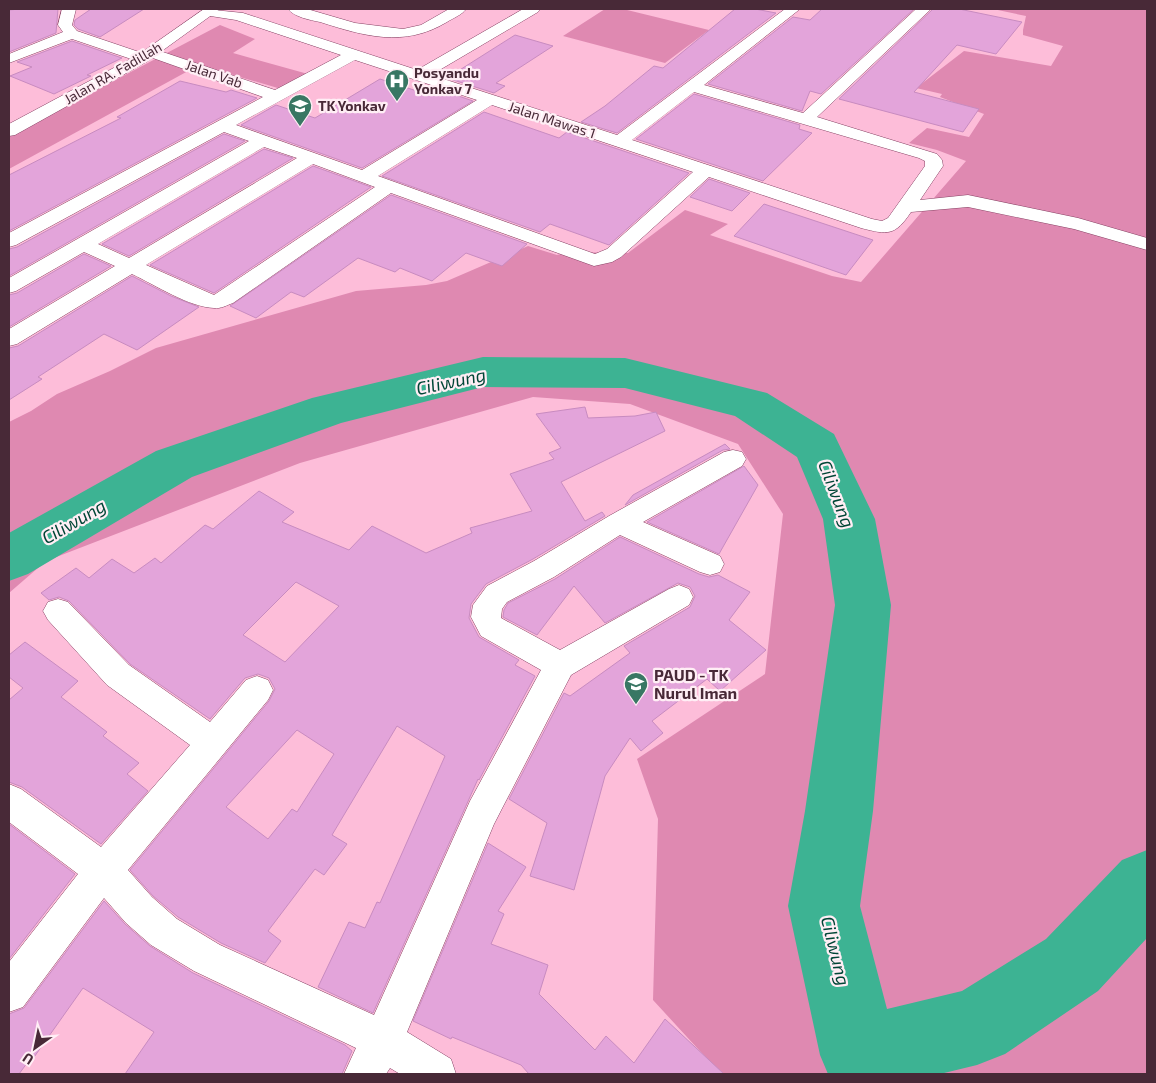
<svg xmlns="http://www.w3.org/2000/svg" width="1156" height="1083" font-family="'Exo 2',sans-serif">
  <rect width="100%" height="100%" fill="#fdbdd9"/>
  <path fill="#df89b1" d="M605 9H623L709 30 665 63 563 36Z
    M993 9H1147V1074H721L653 1000 658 819 637 759 765 674 783 514 738 444 630 404 533 397 300 463 46 561 9 593V422L31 411 57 394 110 371 156 348 356 291 426 285 447 281 528 246 557 255 568 252 628 253 685 210 728 224 710 235 832 276 861 282 966 161 937 150 909 143 927 128 969 137 984 114 940 97 942 94 916 88 964 51 1051 66 1063 46 1023 35V30L1026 16Z
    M220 25 255 39 233 53 308 74 288 91 199 65 9 169V136Z"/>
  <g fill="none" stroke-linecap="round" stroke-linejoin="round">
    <path fill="#3db393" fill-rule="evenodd" d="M483 357 625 358 767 393 834 434 875 519 891 605 873 811 860 906 887 1009 962 991 1046 939 1122 860 1147 850V938L1098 991 1005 1054 977 1065 940 1074H828L820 1055 788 906 805 811 835 605 823 519 797 457 735 416 625 388 483 387 341 423 192 477 28 574 9 581V533L156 451 312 398Z"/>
  </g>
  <path fill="#e3a4da" stroke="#c88bc0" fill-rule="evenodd" d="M20 9H58L56 33 9 52V10Z
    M91 9H144L100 37 78 29 74 25 75 20Z
    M735 9H755L776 13 617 133 581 122 605 106 654 66 663 68Z
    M822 9H914L821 94 810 91 802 111 708 84 793 17 810 20Z
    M933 9H959L1022 22 996 54 957 45 914 92 979 109 963 132 839 99Z
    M515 35 553 46 496 83 505 86 494 93 447 78Z
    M72 41 122 58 87 75 91 76 54 94 10 76 32 67 17 62Z
    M380 79 423 93 432 87 473 101 362 168 241 125 276 105 315 118Z
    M180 81 226 92 231 90 257 98 9 231V175L121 118 117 117Z
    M694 94 800 125 799 129 812 133 763 181 636 139Z
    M484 112 559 138 567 132 689 173 609 245 550 224 540 232 382 176Z
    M224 134 245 141 9 276V249L17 247Z
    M264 149 293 158 129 256 102 244Z
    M313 166 371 187 214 293 150 265Z
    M709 179 750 193 732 211 690 197Z
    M391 195 527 244 502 266 466 253 432 281 400 268 395 272 358 258 304 297 291 292 256 318 230 306Z
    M764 204 873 240 846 275 734 236Z
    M84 254 111 266 9 327V295L17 293Z
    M132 276 171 296 199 307 137 350 104 334 38 377 42 379 9 400V348L18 346Z
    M585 407 588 418 635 416 656 412 665 431 561 482 585 521 602 512 605 516 533 559 486 584 471 604 469 618 479 637 519 660 515 665 535 676 479 780 478 779 373 1013 318 987 349 922 365 928 377 902 380 903 445 756 397 726 332 835 347 844 324 875 315 869 268 931 281 941 265 963 221 943 178 917 153 896 130 870 269 701 275 689 269 678 258 674 245 678 210 719 130 664 69 601 59 597 49 600 41 593 76 568 89 578 112 559 134 573 155 558 161 563 205 525 213 529 259 491 294 512 282 522 349 550 372 526 426 553 472 533 470 528 532 511 510 474 554 459 549 453 561 448 536 414ZM296 582 339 606 285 662 243 635ZM297 730 334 754 297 812 292 809 268 839 226 807Z
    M725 444 730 449 723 450 625 505 633 495Z
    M744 466 758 485 719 554 647 522Z
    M620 537 699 574 709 577 718 575 750 592 729 620 766 650 720 691 707 679 652 721 663 733 641 751 630 738 605 776 574 890 530 876 547 823 509 799 564 693 570 696 630 653 624 646 690 607 695 596 690 587 678 583 605 623 574 586 537 635 503 617 504 610 508 603 555 579Z
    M25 642 78 681 61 697 107 732 103 736 139 763 127 774 148 791 101 844 22 787 9 782V700L23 688 9 677V655Z
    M9 824 75 874 9 959Z
    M488 843 526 867 498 911 504 914 491 944 548 965 539 994 595 1050 606 1036 634 1063 665 1019 724 1074H529L521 1065 452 1037 451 1039 413 1021Z
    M104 901 125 924 150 946 193 973 345 1045 352 1051 342 1074H125L154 1032 83 988 32 1060 30 1059 19 1074H9V1014L24 1008Z"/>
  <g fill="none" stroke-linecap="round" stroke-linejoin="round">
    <g stroke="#864163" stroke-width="1">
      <path id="minor" d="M62 9H76L72 25 77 31 145 54 147 50H157L275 90 341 55 236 20 204 15 202 12 204 9 243 13 417 70 523 9H540L538 12 431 75 617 135 785 9H800L704 85 803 113 916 9H931L817 117 937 154 942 160 943 166 920 200 968 195 1078 218 1147 238V250L1074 229 968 207 911 212C895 236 888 235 861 228L709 177 621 257 612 262 594 266 391 193 233 303C227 305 221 309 214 308 189 307 155 285 132 274L17 344 9 346V329L115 266 84 252 16 291 9 293V278L249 141 224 132 16 245 9 247V233L263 97 150 57 148 61 143 63 72 39 9 63V54L63 32 58 25ZM355 60 477 100 362 170 236 125ZM694 92 919 158 925 161V166L888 218 882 221 872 219 632 140ZM492 105 693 172 607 249 595 254 378 176ZM264 147 297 158 129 258 98 244ZM313 164 375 187 214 295 146 265Z
        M288 9H307L355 23 403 29 421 25 449 9H466C462 15 453 18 447 22 404 48 364 36 320 22 310 20 294 17 288 9Z
        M733 450 742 452 746 459 742 466 643 522 720 556 724 564 720 572 710 575 700 572 620 535 554 577 507 602 502 609 501 618 560 650 669 589 679 585 689 589 693 597 689 605 571 675 494 824 407 1032 451 1059 456 1074H400L390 1068 386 1074H344L356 1048 194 971 151 945 126 923 104 898 23 1007 9 1012V962L78 874 9 822V784L21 789 101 847 190 745 107 685 48 620 43 611 48 602 58 599 68 602 129 665 210 722 246 680 257 676 268 680 273 690 268 700 128 870 152 897 177 919 220 945 374 1015 470 801 541 670 481 636 471 617 473 605 487 586 534 561 609 516 724 452Z"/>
    </g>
    <g stroke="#864163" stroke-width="1">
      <path id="major" d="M204 9H220L148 61 15 135 9 136V124L138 55Z"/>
    </g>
    <use href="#minor" fill="#fff" fill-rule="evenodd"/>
    <use href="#major" fill="#fff" fill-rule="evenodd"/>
  </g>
  <defs>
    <g id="hospital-pin" transform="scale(1.25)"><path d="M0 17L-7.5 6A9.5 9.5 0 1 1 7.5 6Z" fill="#397764" stroke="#ffeef5"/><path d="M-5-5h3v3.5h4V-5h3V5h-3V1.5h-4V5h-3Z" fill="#fff"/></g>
    <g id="school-pin" transform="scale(1.25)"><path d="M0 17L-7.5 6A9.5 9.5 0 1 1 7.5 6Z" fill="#397764" stroke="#ffeef5"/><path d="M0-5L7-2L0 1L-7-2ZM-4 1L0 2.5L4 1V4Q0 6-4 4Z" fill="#fff"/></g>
  </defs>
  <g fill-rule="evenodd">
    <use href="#hospital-pin" x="397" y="81"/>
    <use href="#school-pin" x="300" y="106"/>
    <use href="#school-pin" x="636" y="684"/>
  </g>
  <g text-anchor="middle" stroke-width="4.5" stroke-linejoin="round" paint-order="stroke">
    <g font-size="14" fill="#482937" stroke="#ffeef5">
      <text transform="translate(113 73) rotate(-30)" y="5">Jalan RA. Fadillah</text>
      <text transform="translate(214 74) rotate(19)" y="5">Jalan Vab</text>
      <text transform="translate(552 120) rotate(18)" y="5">Jalan Mawas 1</text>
    </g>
    <g font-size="14" font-weight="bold" fill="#482937" stroke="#ffeef5" text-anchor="start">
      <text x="414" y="78">Posyandu<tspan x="414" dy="16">Yonkav 7</tspan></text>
      <text x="318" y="111">TK Yonkav</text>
    </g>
    <g font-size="16" font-weight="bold" fill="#482937" stroke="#ffeef5" text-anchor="start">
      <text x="654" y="681">PAUD - TK<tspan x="654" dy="18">Nurul Iman</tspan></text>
    </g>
    <g font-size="18" font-style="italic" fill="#004636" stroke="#ffeef5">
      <text transform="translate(451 382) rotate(-12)" y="6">Ciliwung</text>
      <text transform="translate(836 494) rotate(69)" y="6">Ciliwung</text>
      <text transform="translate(74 522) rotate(-30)" y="6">Ciliwung</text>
      <text transform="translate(835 951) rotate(76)" y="6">Ciliwung</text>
    </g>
  </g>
  <rect width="1156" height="1083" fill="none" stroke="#482937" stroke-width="20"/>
  <g transform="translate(35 1048) rotate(213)" stroke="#ffeef5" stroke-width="4" paint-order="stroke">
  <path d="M0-4L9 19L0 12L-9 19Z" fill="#482937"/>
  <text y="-8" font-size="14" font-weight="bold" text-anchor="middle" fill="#482937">U</text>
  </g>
</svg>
